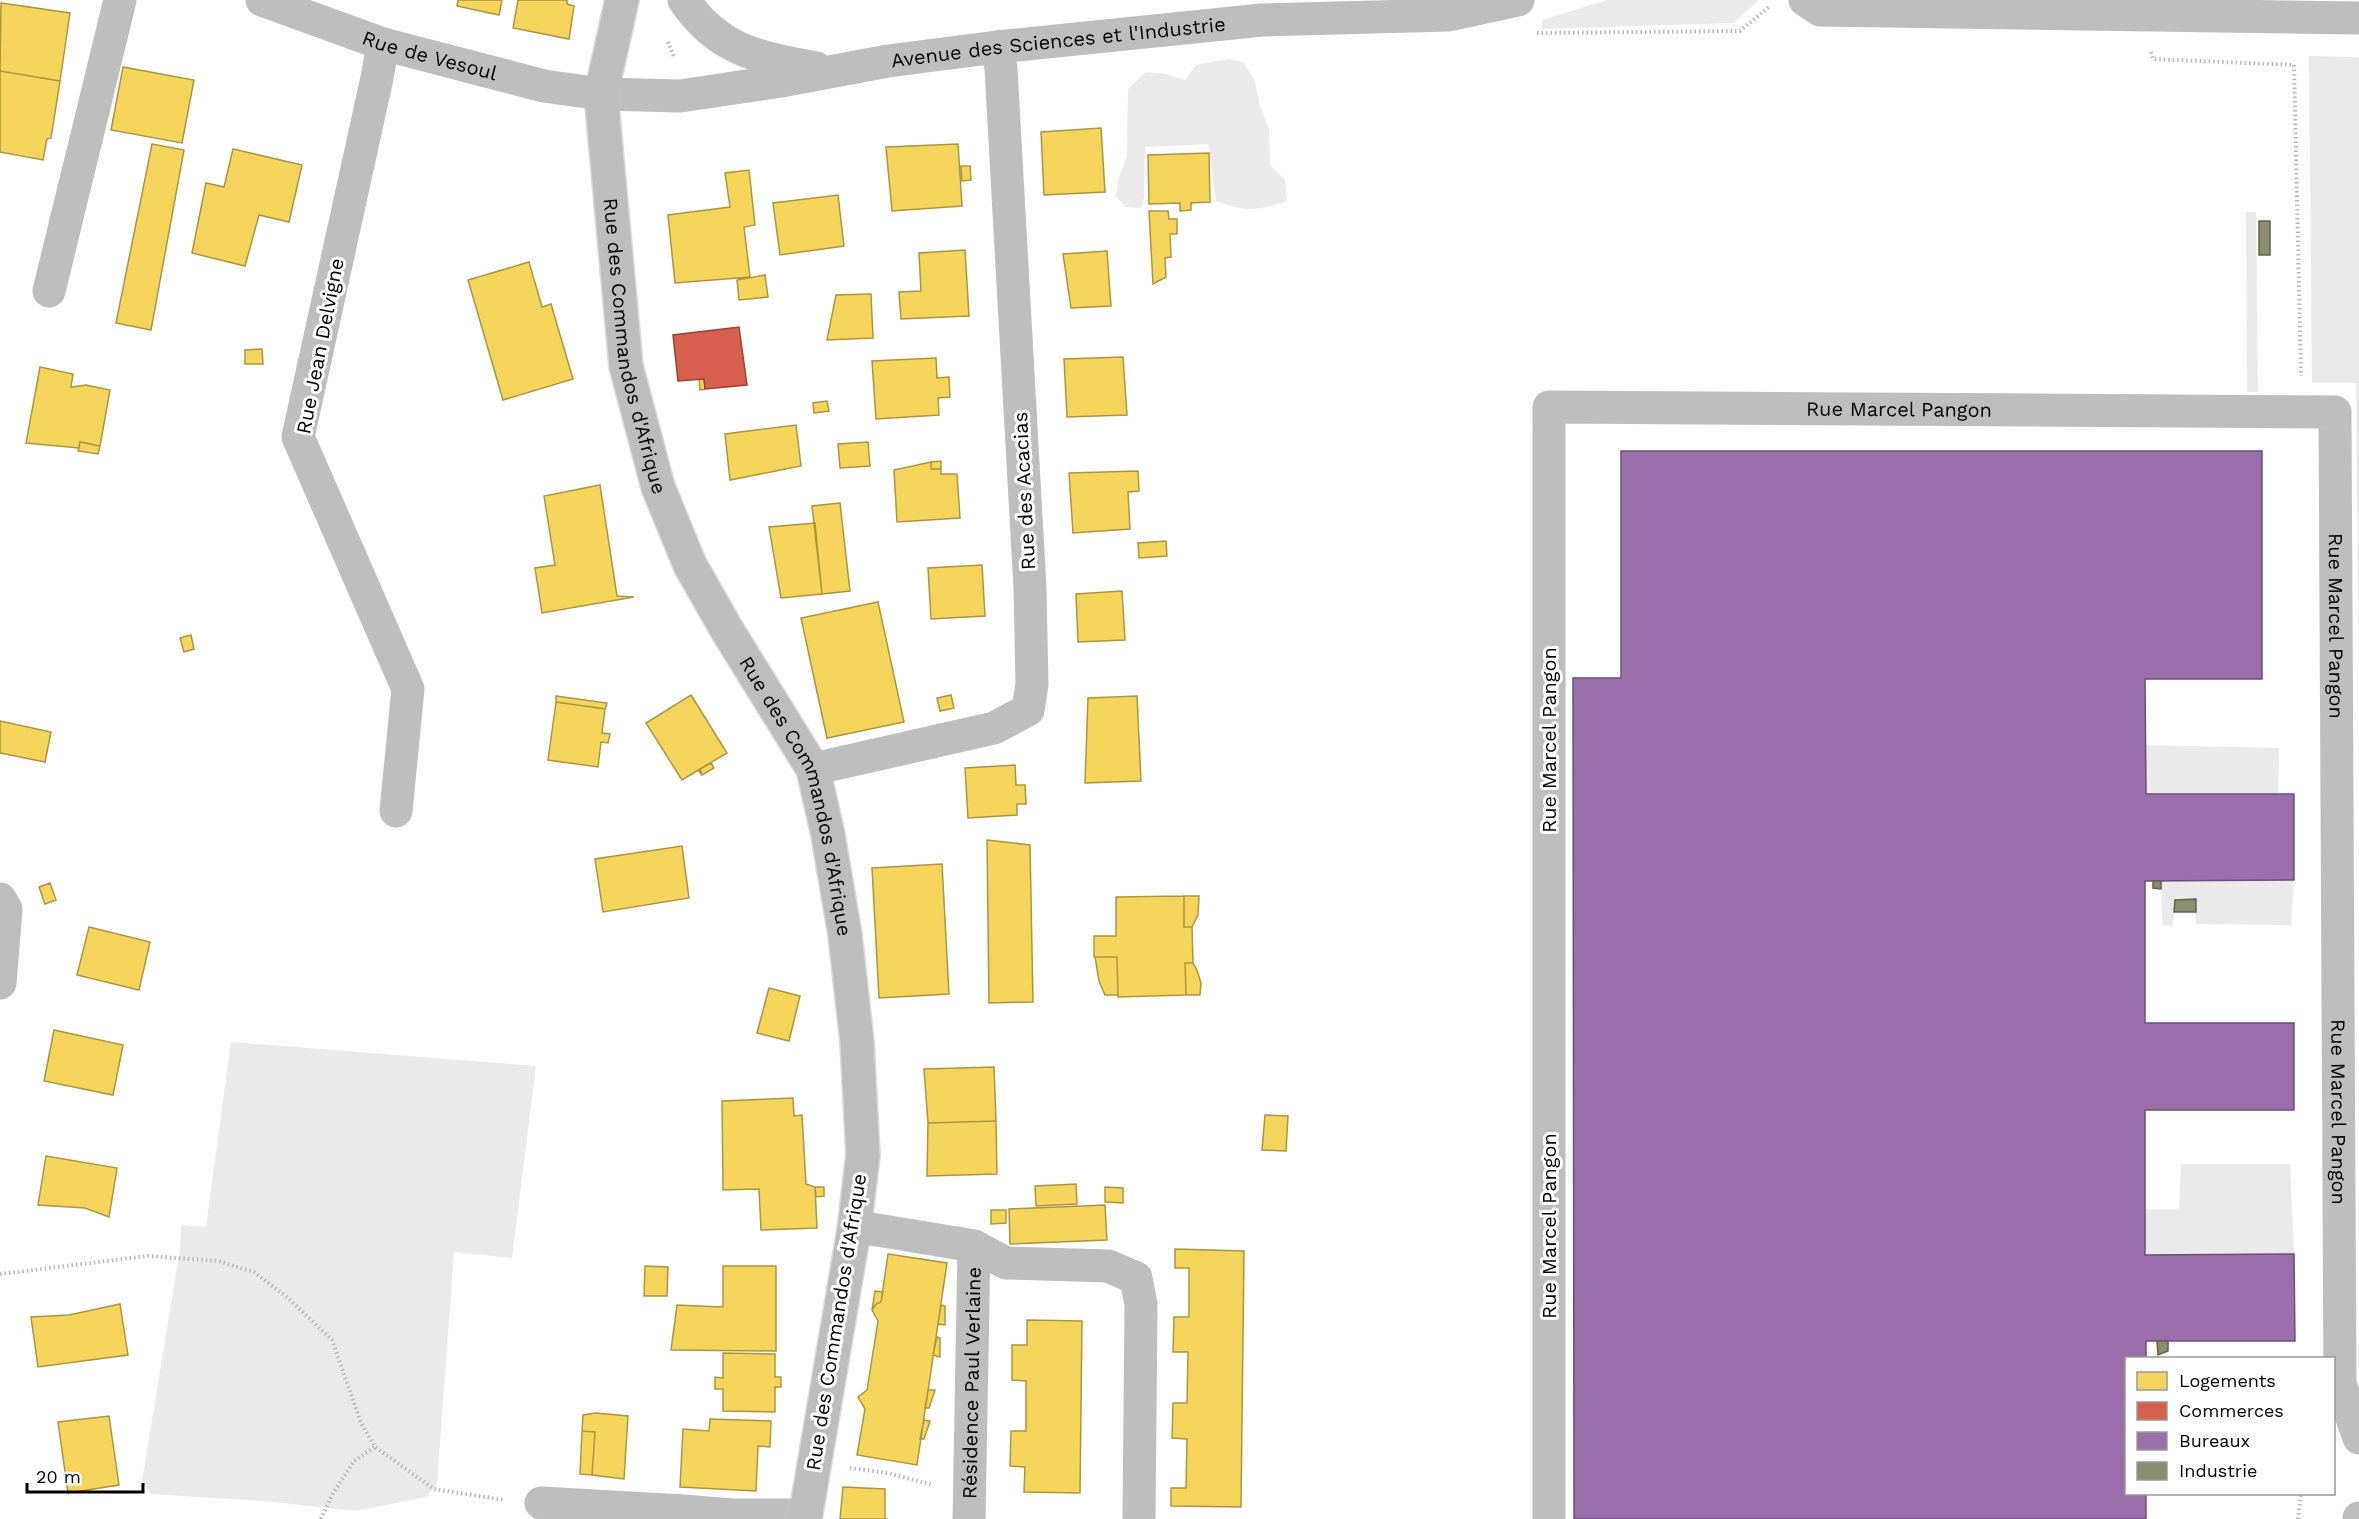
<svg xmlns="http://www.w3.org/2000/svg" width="2359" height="1519" font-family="'Work Sans',sans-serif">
  <rect width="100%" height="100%" fill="#fff"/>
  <path fill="#eaeaea" d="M1607 0H1759L1733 23 1542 29V20Z
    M2309 56 2359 57V687L2356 383H2312Z
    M1229 59 1243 62 1255 81 1259 104 1269 129 1270 165 1285 180 1287 201C1257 211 1245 212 1216 201L1208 144 1145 147 1144 198 1141 208 1125 207 1116 196 1118 180 1127 156 1128 89 1146 72 1166 74 1185 80 1196 65Z
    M2246 212H2256L2258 392H2247Z
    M2145 745 2279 748 2278 794H2146Z
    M2294 880 2291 925 2196 924 2195 899 2175 900 2173 926 2162 925 2161 881Z
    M231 1042 536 1066 512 1258 454 1252 437 1484 426 1497 356 1511 264 1501 150 1494 142 1481 180 1249 181 1225 206 1227Z
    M2181 1164H2290L2294 1254 2145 1255V1209H2179Z"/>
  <path fill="#f6d55c" stroke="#ac9540" stroke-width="1.5" d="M458 0H502L499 15 457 6Z
    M518 0H567V4L574 6 569 39 513 28Z
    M1 3 70 13 60 81 0 71Z
    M123 67 194 80 182 143 111 130Z
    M0 71 60 81 51 138 47 139 43 160 0 152Z
    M1101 128 1105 192 1044 195 1041 132Z
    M152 144 184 150 151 330 116 323Z
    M958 144 962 206 892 211 886 147Z
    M233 149 302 165 289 222 259 215 245 266 192 253 206 183 224 187Z
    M1209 153 1210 202 1191 203V210L1180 211V203L1149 204 1148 155Z
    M961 166H970L971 180 962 181Z
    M749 170 755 225 744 227 750 277 675 283 668 215 730 207 725 173Z
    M838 195 844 246 780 255 773 203Z
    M1149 211H1168L1169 219H1177V234H1170L1171 257 1165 258 1166 277 1153 284Z
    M965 250 969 316 901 319 899 292 921 291 919 253Z
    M1107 251 1111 306 1071 308 1063 254Z
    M529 262 542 307 551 304 573 379 503 400 468 280Z
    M765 275 768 297 739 300 737 280Z
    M871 294 873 338 827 340 836 295Z
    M262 349 263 364H245V350Z
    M1123 357 1127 415 1067 417 1064 359Z
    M936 358 937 378 949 377 950 397 938 398 939 415 876 419 872 361Z
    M40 367 73 374 71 387 86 385 110 390 100 446 80 442 79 448 26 443Z
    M699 379H704L705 389 700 390Z
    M827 401 829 411 814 413 813 403Z
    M796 425 801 466 730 480 725 434Z
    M80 442 100 446 98 454 78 451Z
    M868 442 870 466 840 468 838 444Z
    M941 461V469H931V462Z
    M931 462V469H941V474H957L960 518 897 522 894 470Z
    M1138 471 1139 491 1128 492 1130 529 1073 533 1069 473Z
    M600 485 617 596 634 597 542 613 535 568 555 565 544 496Z
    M840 503 850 591 822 594 812 506Z
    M815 523 822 594 781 598 769 527Z
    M1166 541 1167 556 1139 558 1138 543Z
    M982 565 985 616 931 619 928 568Z
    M1122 591 1125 640 1078 642 1076 594Z
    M878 602 904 722 827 738 801 618Z
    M191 635 194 649 184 652 180 638Z
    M691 695 727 753 700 769 701 772 700 769 682 780 646 723Z
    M951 695 954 708 940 711 937 698Z
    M556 696 607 703 605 709 556 702Z
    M1137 696 1141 781 1085 783 1088 698Z
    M556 702 605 709 602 733 610 734 608 743 601 742 598 767 548 760Z
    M0 721 51 732 45 762 0 753Z
    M711 763 714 768 702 775 698 770 701 772 700 769Z
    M1015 765 1016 785H1025L1026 804H1017V815L968 818 965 768Z
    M987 840 1030 845 1033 1002 989 1003Z
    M682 846 689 898 603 912 595 859Z
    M942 864 949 994 879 998 872 868Z
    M50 883 56 900 45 904 39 887Z
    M1184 896V927H1192L1193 963H1185L1186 995 1118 997 1117 957H1094V936H1116V897Z
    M1184 896H1199L1198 915 1192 927H1184Z
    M89 927 150 942 139 990 77 975Z
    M1095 957H1117L1118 995H1105L1099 981Z
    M1185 963H1193L1197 970 1201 983 1200 995H1186Z
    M769 988 800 996 789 1041 757 1033Z
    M54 1030 123 1045 113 1095 44 1081Z
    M994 1067 996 1121 928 1123 924 1069Z
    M793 1098 794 1116 802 1115 806 1184 815 1187 817 1228 761 1230 759 1189 723 1190 722 1101Z
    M1265 1115 1288 1116 1286 1151 1262 1150Z
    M996 1121 997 1174 927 1176 928 1123Z
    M46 1156 117 1168 109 1217 85 1208 38 1205Z
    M1076 1184 1077 1204 1036 1206 1035 1186Z
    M815 1187H824V1196L816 1197Z
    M1105 1187 1123 1188V1203L1105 1202Z
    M1105 1205 1107 1240 1010 1244 1009 1209Z
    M991 1210H1006V1223L991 1224Z
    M1175 1249 1244 1251 1241 1507 1171 1506V1488H1186L1187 1439 1172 1438 1173 1403H1187L1188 1352H1173L1174 1317H1189V1268H1175Z
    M888 1254 947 1263 917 1465 857 1455 865 1409 858 1397 867 1390 878 1321 872 1310 876 1304 881 1302Z
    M645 1266 668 1267 667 1296H644Z
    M723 1266H776V1351L671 1350 677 1305 723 1307Z
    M875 1291 883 1292 881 1302 876 1304 872 1310Z
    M120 1304 128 1355 38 1367 31 1317 69 1315Z
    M941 1305 945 1306V1325L938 1324Z
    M1027 1320 1082 1321 1080 1493 1024 1492 1025 1467 1010 1466 1011 1431H1026V1381L1012 1380V1345H1027Z
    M937 1337 940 1338V1357L933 1355Z
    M723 1353 775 1354V1377H781V1387H775V1412L723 1411V1389H715V1377L723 1378Z
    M928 1390H935L929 1408H925Z
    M596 1413 628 1416 624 1479 592 1475 595 1432 582 1431 583 1415Z
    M109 1416 119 1485 68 1493 58 1422Z
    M710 1419 771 1421 770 1447 758 1446 756 1491 680 1487 683 1429 709 1431Z
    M924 1420 930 1421 924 1439H920Z
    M582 1431 595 1432 592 1475 580 1474Z
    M843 1487 885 1489V1519H888H840Z"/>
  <path fill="#d6604d" stroke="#964336" stroke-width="1.5" d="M739 327 747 385 705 389 704 379 678 381 673 335Z"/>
  <path fill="#9970ab" stroke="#6b4e78" stroke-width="1.5" d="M1621 451H2262V679H2145L2146 794H2294V880L2145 881V1023H2294V1110H2145V1255L2294 1254 2295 1341H2146V1358H2126V1494H2146V1519H1574L1573 678H1621Z"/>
  <path fill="#8c8c6e" stroke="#62624d" stroke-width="1.5" d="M2259 221H2270V255H2259Z
    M2153 881H2161V889L2153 888Z
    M2196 899V912H2174L2175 900Z
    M2157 1341H2168V1351L2158 1355Z"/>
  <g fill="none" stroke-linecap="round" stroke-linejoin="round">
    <g stroke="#dbdbdb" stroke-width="36">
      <g id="major">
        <path id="s4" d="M622 0 601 94 626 366 658 487 690 565 727 630 813 769 828 835 845 935 857 1042 863 1155 854 1230 805 1519"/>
      </g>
    </g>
    <path stroke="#b8b8b8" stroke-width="4" stroke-dasharray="1.5 3" stroke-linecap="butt" d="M1537 33 1740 31 1770 6
      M668 42 674 57
      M2151 52 2153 59 2294 65 2301 376
      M0 1274 148 1256 218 1261 254 1272 288 1298 332 1340 361 1423 375 1447 434 1489 505 1500
      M850 1468 888 1473 933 1485
      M321 1519 332 1495 354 1461 375 1447
      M2298 1519 2301 1494"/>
    <g stroke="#bebebe" stroke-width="33">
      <path id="s1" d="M262 0 383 44 544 86 601 94 680 96 781 81 888 61 997 47 1262 20 1449 15 1518 0"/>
      <path d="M684 0C719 52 760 57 816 68"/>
      <path d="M1805 0 1820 10 2359 18"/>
      <path d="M383 44 377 78 298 437 408 689 396 811"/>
      <path d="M49 291 120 0"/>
      <path d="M813 769 994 728 1028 710 1032 684 1030 588 1001 69 997 47"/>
      <path d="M0 899 6 909 0 983"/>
      <path d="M854 1230 871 1229 974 1246"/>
      <path d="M541 1503 684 1511 731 1515"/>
      <path d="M731 1519V1515H806"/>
      <path id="s2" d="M969 1519 974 1246 1006 1263 1108 1266 1136 1278 1141 1304 1139 1519"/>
      <path id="s3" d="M1549 1519V407L2335 412 2340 1384 2359 1438"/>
      <path d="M2359 1519V1518"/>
    </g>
    <use href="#major" stroke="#bdbdbd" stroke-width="33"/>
  </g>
  <g text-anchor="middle" stroke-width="6" stroke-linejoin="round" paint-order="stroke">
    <g font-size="20" fill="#000" stroke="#fff">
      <text dy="7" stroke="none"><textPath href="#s1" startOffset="814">Avenue des Sciences et l'Industrie</textPath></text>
      <text dy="7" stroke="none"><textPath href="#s1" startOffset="177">Rue de Vesoul</textPath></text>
      <text dy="7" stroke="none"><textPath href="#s4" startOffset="351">Rue des Commandos d'Afrique</textPath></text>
      <text transform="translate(320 346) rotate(-79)" y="7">Rue Jean Delvigne</text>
      <text dy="7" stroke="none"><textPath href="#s3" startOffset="1462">Rue Marcel Pangon</textPath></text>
      <text transform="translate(1024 491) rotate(-93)" y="7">Rue des Acacias</text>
      <text dy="7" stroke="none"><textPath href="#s3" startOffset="2112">Rue Marcel Pangon</textPath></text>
      <text transform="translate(1549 740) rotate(-90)" y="7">Rue Marcel Pangon</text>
      <text dy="7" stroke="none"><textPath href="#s4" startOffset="837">Rue des Commandos d'Afrique</textPath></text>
      <text dy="7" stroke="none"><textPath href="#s3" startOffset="2598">Rue Marcel Pangon</textPath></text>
      <text transform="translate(1549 1226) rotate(-90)" y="7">Rue Marcel Pangon</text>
      <text transform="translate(836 1322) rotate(-81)" y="7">Rue des Commandos d'Afrique</text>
      <text dy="7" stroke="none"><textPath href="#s2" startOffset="136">Résidence Paul Verlaine</textPath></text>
    </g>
  </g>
  <rect x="2125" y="1357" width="210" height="138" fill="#ffffff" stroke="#999999" stroke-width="1.5"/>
  <rect x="2137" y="1372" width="30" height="18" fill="#f6d55c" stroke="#999999" stroke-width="1.5"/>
  <text x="2179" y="1387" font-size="18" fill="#000000">Logements</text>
  <rect x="2137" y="1402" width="30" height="18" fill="#d6604d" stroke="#999999" stroke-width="1.5"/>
  <text x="2179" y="1417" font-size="18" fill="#000000">Commerces</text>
  <rect x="2137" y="1432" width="30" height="18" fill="#9970ab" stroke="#999999" stroke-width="1.5"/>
  <text x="2179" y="1447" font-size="18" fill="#000000">Bureaux</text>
  <rect x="2137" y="1462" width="30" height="18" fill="#8c8c6e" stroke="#999999" stroke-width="1.5"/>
  <text x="2179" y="1477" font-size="18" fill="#000000">Industrie</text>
  <path d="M27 1483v9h116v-9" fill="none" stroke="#000000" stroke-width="3"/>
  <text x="36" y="1483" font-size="18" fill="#000000" stroke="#ffffff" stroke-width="4.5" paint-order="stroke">20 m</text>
</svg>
